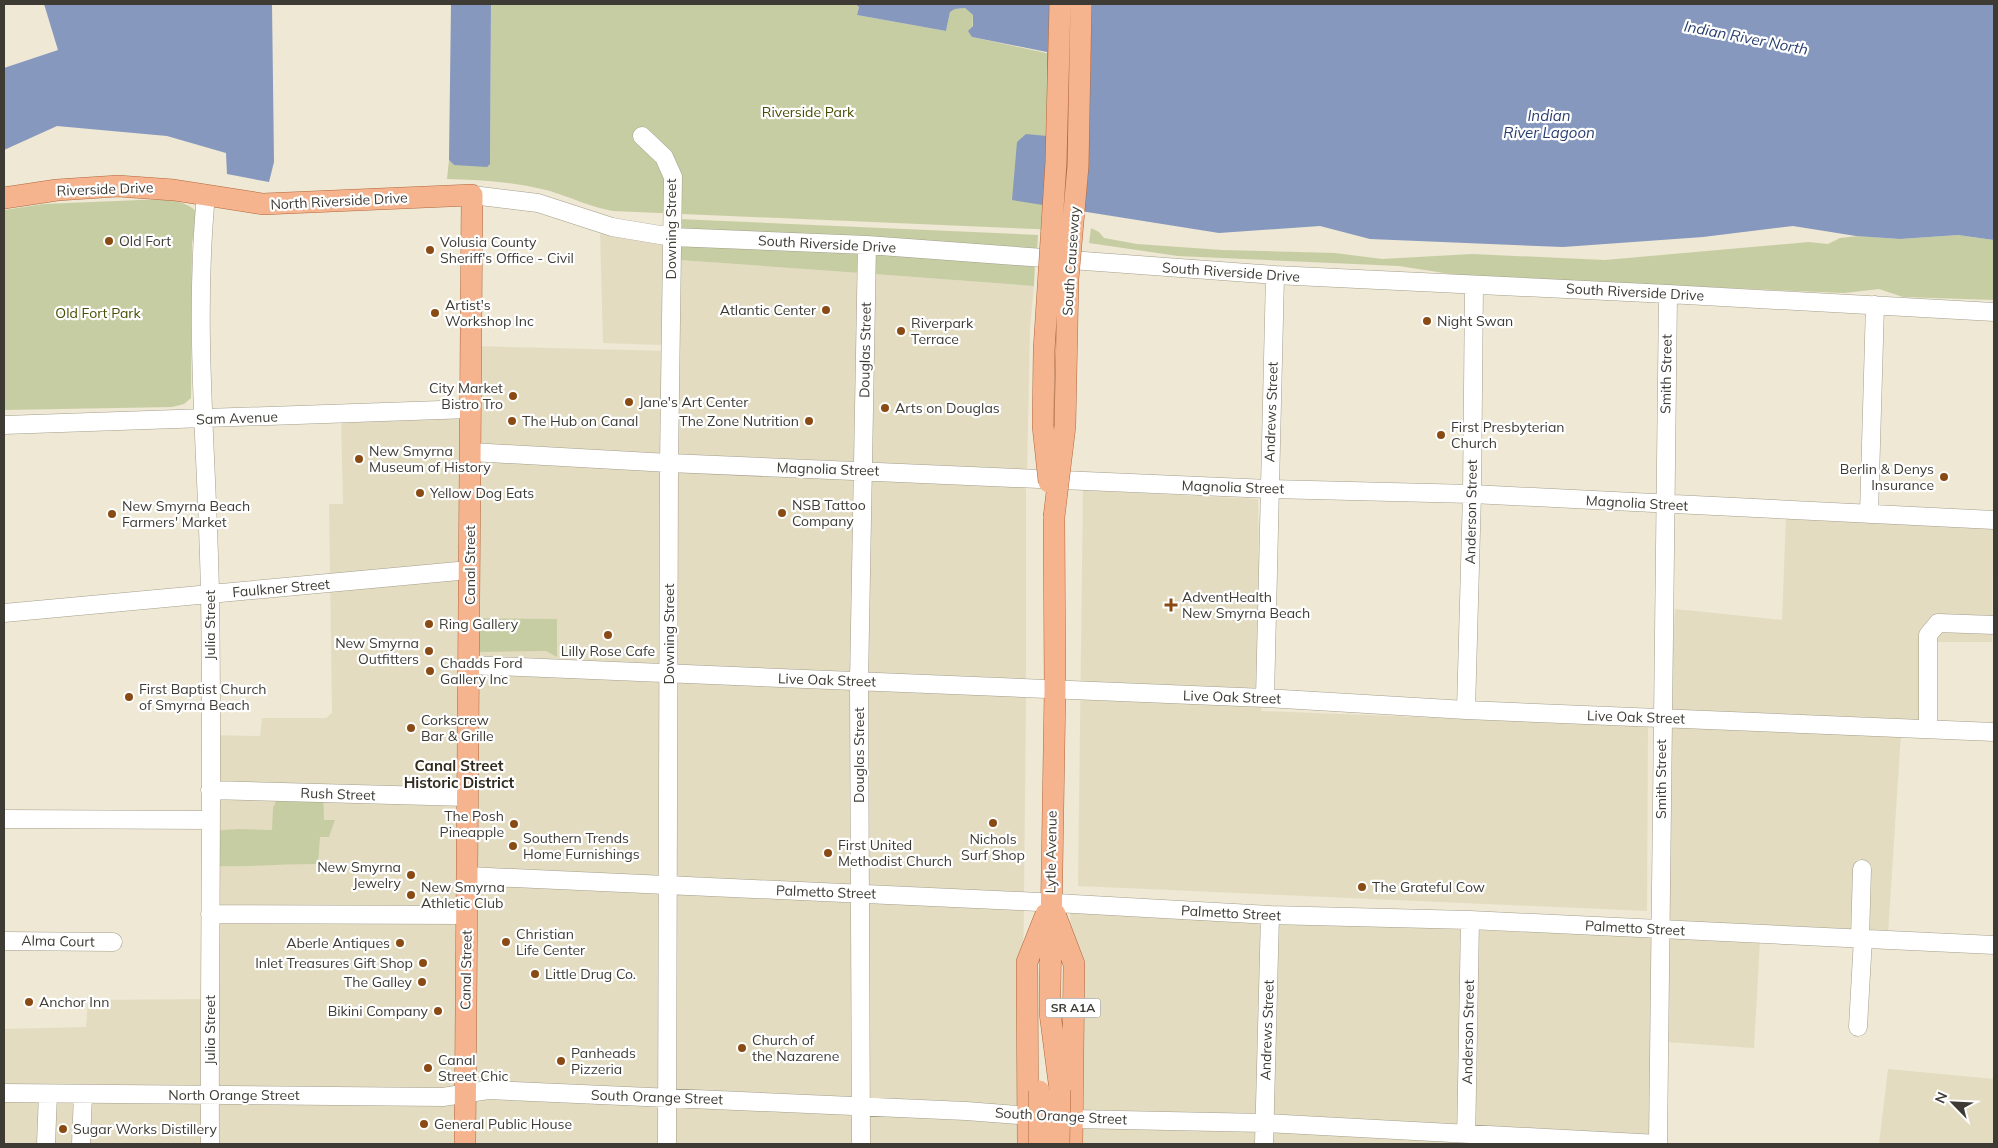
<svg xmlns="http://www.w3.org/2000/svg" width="1998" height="1148" font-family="Mulish,sans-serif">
  <rect width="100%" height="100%" fill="#eee8d4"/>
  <path fill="#e4dcc1" d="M600 230 665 242 663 345 603 343Z
    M679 260 860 273 856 464 676 457Z
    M874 274 1034 286 1030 328 1027 472 870 465Z
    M471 346 670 351 667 1144H4V1029L86 1027 88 1000 210 999V735L260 736 262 718H326L332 713 329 504H343L341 414 470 409Z
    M676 470 856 477 852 675 677 668Z
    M870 478 1026 485V683L866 675Z
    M1083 490 1258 499 1261 711 1648 726 1647 911 1078 886Z
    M1786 517 1993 526 1992 642H1932L1930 723 1669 712 1675 609 1782 620Z
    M677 681 852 688V886L675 880Z
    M866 688 1026 696 1024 895 866 887Z
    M1669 725 1901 734 1888 933 1668 923Z
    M675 893 852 899 855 1099 675 1091Z
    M867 900 1024 907 1020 1107 869 1100Z
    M1070 910 1262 921 1257 1117 1079 1112Z
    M1277 922 1455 927V929L1463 930 1459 1126 1271 1117Z
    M1477 930 1654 937 1650 1137 1474 1127Z
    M1668 936 1760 940 1754 1048 1666 1042Z
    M1888 1069 1994 1079V1144H1879Z
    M675 1104 855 1112 854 1144H674Z
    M869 1113 1021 1120V1144H868Z
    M1079 1125 1257 1130V1144H1079Z
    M1271 1130 1459 1139V1144H1271Z"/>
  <path fill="#c7cda2" d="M491 4H855L859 7 857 15 946 31 950 12 955 9 965 8 973 15 972 37 1074 59 1059 230 613 211C591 207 572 198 550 191 516 182 482 180 447 179L449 160 454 165 490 164Z
    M140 200C160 200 182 197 197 212L192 244 191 398 184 404 172 407 4 410V210L44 204Z
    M679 219 1038 235 1037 251 679 230Z
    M1091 228 1099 232 1104 238 1137 244 1222 250 1335 253 1382 259 1472 254 1605 260 1809 242 1828 244 1840 238 1858 236 1900 239 1958 235 1994 240V300L1903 297 1879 289 1844 293 1470 277 1399 266 1178 256 1089 243Z
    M679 243 860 251V273L679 260Z
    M874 252 1035 264 1034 286 874 274Z
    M473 618 557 619V657L546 651 480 652 475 645Z
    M280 792 323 793 324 820H335L329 837H320L318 864C281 864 246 867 210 866V831L238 829 272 830 273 808Z"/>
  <path fill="#8698bd" d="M44 4H272L274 162 269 182 227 174 226 153 167 136 57 126 4 150V68L58 50Z
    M451 4H491L490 164 487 167 454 165 449 160Z
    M855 4H1994V240L1958 235 1900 239 1856 236 1793 226 1703 237 1563 247 1370 239 1320 226 1219 233 1012 200 1017 142 1026 134 1047 136V52L972 37 968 31 973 26V15L965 8 955 9 950 12 946 31 857 15 859 7Z"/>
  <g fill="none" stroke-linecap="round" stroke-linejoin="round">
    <g stroke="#a49e8c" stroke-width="19">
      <path id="minor" d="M642 136 664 157 673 177 669 463 667 1144
        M206 195C193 329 208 462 210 596 213 778 209 961 210 1144
        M472 195 538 203 612 227 672 237 867 245 1275 275 1668 294 1994 312
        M4 425 470 409
        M471 452 669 463 1269 489 1472 494 1994 520
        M1869 514 1875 305
        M4 613 469 570
        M469 665 1265 698 1466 710 1994 732
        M1265 698 1275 275
        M1466 710 1472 494 1474 285
        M1928 729V635L1938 623 1994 625
        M210 790 467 797
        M4 819 210 820
        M467 876 1020 901 1270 915 1470 920 1994 945
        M210 914 467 915
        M1860 938 1862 869
        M4 941 113 942
        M1858 1027 1863 938
        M4 1093 443 1097 488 1090 966 1111 1072 1119 1264 1123 1658 1144
        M46 1144 48 1094
        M81 1144 83 1094
        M861 1144 859 682 867 245
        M1264 1144 1270 915
        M1466 1144 1470 920
        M1658 1144 1668 294"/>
    </g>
    <g stroke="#b1683e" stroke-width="22">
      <path id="major" d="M4 198 57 190 118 186 174 190 263 204 472 195 465 1144
        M1054 517 1055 690 1050 990V1013L1060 1090
        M1055 914 1074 964 1072 1144
        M1028 1144 1027 962 1046 914"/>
    </g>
    <use href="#minor" stroke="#fff" stroke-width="18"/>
    <use href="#major" stroke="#f5b38e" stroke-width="21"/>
    <g stroke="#b1683e" stroke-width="22" stroke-linecap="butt">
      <path id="major-bridge" d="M1049 482 1043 426 1044 350 1056 162 1060 4
        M1054 517 1065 426 1068 279 1078 166 1081 4
        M1039 1144V1091
        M1059 1144 1060 1090"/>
    </g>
    <use href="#major-bridge" stroke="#f5b38e" stroke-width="21"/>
  </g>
  <g fill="#8a4a13" stroke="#fff" stroke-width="2">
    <circle cx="109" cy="241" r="5"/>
    <circle cx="430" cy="250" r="5"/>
    <circle cx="826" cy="310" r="5"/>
    <circle cx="435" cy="313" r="5"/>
    <circle cx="1427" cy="321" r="5"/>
    <circle cx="901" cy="331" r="5"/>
    <circle cx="513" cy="396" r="5"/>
    <circle cx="629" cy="402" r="5"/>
    <circle cx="885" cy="408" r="5"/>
    <circle cx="512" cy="421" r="5"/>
    <circle cx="809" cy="421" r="5"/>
    <circle cx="1441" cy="435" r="5"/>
    <circle cx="359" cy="459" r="5"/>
    <circle cx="1944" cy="477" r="5"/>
    <circle cx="420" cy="493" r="5"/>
    <circle cx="782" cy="513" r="5"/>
    <circle cx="112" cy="514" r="5"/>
    <path d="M1168.5 597.5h5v5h5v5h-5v5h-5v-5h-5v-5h5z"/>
    <circle cx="429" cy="624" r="5"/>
    <circle cx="608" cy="635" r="5"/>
    <circle cx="429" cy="651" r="5"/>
    <circle cx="430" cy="671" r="5"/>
    <circle cx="129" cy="697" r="5"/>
    <circle cx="411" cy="728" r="5"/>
    <circle cx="993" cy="823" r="5"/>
    <circle cx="514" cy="824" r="5"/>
    <circle cx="513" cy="846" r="5"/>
    <circle cx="828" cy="853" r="5"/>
    <circle cx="411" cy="875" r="5"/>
    <circle cx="1362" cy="887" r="5"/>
    <circle cx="411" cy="895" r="5"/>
    <circle cx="506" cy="942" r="5"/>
    <circle cx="400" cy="943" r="5"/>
    <circle cx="423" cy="963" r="5"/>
    <circle cx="535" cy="974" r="5"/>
    <circle cx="422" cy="982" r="5"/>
    <circle cx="29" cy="1002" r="5"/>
    <circle cx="438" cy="1011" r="5"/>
    <circle cx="742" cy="1048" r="5"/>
    <circle cx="561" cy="1061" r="5"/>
    <circle cx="428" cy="1068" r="5"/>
    <circle cx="424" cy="1124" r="5"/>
    <circle cx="63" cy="1129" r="5"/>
  </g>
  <g text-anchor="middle" stroke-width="4.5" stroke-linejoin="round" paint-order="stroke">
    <rect fill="#fff" stroke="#787671" stroke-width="1" x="1045.5" y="998.5" width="55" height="19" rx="4"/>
    <g font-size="12" font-weight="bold" fill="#3e3b34">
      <text x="1073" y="1012">SR A1A</text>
    </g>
    <g font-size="14" fill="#494e03" stroke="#fff">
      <text x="808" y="117">Riverside Park</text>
      <text x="98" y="318">Old Fort Park</text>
    </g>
    <g font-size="14" fill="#3e3b34" stroke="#fff">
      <text transform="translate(105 189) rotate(-2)" y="5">Riverside Drive</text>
      <text transform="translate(339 201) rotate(-3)" y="5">North Riverside Drive</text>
      <text transform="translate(671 229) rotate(-90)" y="5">Downing Street</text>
      <text transform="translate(827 244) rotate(3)" y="5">South Riverside Drive</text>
      <text transform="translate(1071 261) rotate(-86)" y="5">South Causeway</text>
      <text transform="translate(1231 272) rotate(4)" y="5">South Riverside Drive</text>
      <text transform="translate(1635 292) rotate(3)" y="5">South Riverside Drive</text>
      <text transform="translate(865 350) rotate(-89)" y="5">Douglas Street</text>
      <text transform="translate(1666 374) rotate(-89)" y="5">Smith Street</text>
      <text transform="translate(1271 412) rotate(-88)" y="5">Andrews Street</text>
      <text transform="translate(237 418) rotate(-2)" y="5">Sam Avenue</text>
      <text transform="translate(828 469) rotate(2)" y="5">Magnolia Street</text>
      <text transform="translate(1233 487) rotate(2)" y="5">Magnolia Street</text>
      <text transform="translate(1637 503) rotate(3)" y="5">Magnolia Street</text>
      <text transform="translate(1471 512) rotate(-89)" y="5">Anderson Street</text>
      <text transform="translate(470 565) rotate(-90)" y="5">Canal Street</text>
      <text transform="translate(281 588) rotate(-5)" y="5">Faulkner Street</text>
      <text transform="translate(210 625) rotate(-90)" y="5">Julia Street</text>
      <text transform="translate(669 634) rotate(-90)" y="5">Downing Street</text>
      <text transform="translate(827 680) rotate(2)" y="5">Live Oak Street</text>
      <text transform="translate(1232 697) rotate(2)" y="5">Live Oak Street</text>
      <text transform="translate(1636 717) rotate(2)" y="5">Live Oak Street</text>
      <text transform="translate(859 755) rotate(-90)" y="5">Douglas Street</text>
      <text transform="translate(1661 779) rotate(-90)" y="5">Smith Street</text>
      <text transform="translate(338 794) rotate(2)" y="5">Rush Street</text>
      <text transform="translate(1051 852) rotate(-89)" y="5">Lytle Avenue</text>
      <text transform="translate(826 892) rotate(2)" y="5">Palmetto Street</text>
      <text transform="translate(1231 913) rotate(3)" y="5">Palmetto Street</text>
      <text transform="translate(1635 928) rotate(3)" y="5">Palmetto Street</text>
      <text transform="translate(58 941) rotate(1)" y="5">Alma Court</text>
      <text transform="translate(466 970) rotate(-89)" y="5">Canal Street</text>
      <text transform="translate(210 1030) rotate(-90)" y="5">Julia Street</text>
      <text transform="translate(1267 1030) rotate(-88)" y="5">Andrews Street</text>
      <text transform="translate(1468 1032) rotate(-89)" y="5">Anderson Street</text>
      <text x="234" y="1100">North Orange Street</text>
      <text transform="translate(657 1097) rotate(2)" y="5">South Orange Street</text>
      <text transform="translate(1061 1116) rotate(3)" y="5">South Orange Street</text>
    </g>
    <g font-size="14" fill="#3e3b34" stroke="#fff" text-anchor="start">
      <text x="119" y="246">Old Fort</text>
      <text x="440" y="247">Volusia County<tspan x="440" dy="16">Sheriff's Office - Civil</tspan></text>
      <text x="445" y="310">Artist's<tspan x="445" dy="16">Workshop Inc</tspan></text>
      <text x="816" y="315" text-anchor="end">Atlantic Center</text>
      <text x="1437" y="326">Night Swan</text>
      <text x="911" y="328">Riverpark<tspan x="911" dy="16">Terrace</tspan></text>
      <text x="503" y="393" text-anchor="end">City Market<tspan x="503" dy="16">Bistro Tro</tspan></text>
      <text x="639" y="407">Jane's Art Center</text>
      <text x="895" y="413">Arts on Douglas</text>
      <text x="522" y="426">The Hub on Canal</text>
      <text x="799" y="426" text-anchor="end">The Zone Nutrition</text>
      <text x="1451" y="432">First Presbyterian<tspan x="1451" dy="16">Church</tspan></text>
      <text x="369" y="456">New Smyrna<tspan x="369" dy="16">Museum of History</tspan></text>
      <text x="1934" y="474" text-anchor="end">Berlin &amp; Denys<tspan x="1934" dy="16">Insurance</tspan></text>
      <text x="430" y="498">Yellow Dog Eats</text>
      <text x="792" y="510">NSB Tattoo<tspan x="792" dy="16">Company</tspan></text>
      <text x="122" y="511">New Smyrna Beach<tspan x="122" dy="16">Farmers' Market</tspan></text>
      <text x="1182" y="602">AdventHealth<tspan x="1182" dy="16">New Smyrna Beach</tspan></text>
      <text x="439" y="629">Ring Gallery</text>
      <text x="419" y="648" text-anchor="end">New Smyrna<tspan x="419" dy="16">Outfitters</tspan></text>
      <text x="608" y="656" text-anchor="middle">Lilly Rose Cafe</text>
      <text x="440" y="668">Chadds Ford<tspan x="440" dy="16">Gallery Inc</tspan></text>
      <text x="139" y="694">First Baptist Church<tspan x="139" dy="16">of Smyrna Beach</tspan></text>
      <text x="421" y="725">Corkscrew<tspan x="421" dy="16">Bar &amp; Grille</tspan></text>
      <text x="504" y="821" text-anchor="end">The Posh<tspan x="504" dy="16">Pineapple</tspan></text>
      <text x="523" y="843">Southern Trends<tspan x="523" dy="16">Home Furnishings</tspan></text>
      <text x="993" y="844" text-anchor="middle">Nichols<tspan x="993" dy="16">Surf Shop</tspan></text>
      <text x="838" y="850">First United<tspan x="838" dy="16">Methodist Church</tspan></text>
      <text x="401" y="872" text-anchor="end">New Smyrna<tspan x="401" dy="16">Jewelry</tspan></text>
      <text x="421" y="892">New Smyrna<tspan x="421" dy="16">Athletic Club</tspan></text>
      <text x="1372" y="892">The Grateful Cow</text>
      <text x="516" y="939">Christian<tspan x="516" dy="16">Life Center</tspan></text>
      <text x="390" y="948" text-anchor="end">Aberle Antiques</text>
      <text x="413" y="968" text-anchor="end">Inlet Treasures Gift Shop</text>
      <text x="545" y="979">Little Drug Co.</text>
      <text x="412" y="987" text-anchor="end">The Galley</text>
      <text x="39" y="1007">Anchor Inn</text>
      <text x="428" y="1016" text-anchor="end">Bikini Company</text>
      <text x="752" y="1045">Church of<tspan x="752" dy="16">the Nazarene</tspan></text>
      <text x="571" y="1058">Panheads<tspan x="571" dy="16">Pizzeria</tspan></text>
      <text x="438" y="1065">Canal<tspan x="438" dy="16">Street Chic</tspan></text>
      <text x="434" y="1129">General Public House</text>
      <text x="73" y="1134">Sugar Works Distillery</text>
    </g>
    <g font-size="15" font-style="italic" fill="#293e6f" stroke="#fff">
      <text transform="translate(1746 38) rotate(11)" y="5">Indian River North</text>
      <text x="1549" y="121">Indian<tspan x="1549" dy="17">River Lagoon</tspan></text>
    </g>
    <g font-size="15" font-weight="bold" fill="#302b1c" stroke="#fff">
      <text x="459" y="771">Canal Street<tspan x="459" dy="17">Historic District</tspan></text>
    </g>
  </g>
  <rect width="1998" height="1148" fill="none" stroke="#3e3b34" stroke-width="10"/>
  <g transform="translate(1953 1103) rotate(294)" stroke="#ffffff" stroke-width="4" paint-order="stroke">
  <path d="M0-4L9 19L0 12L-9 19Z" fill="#3e3b34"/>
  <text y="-8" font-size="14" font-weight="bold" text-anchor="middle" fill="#3e3b34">N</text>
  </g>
</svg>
